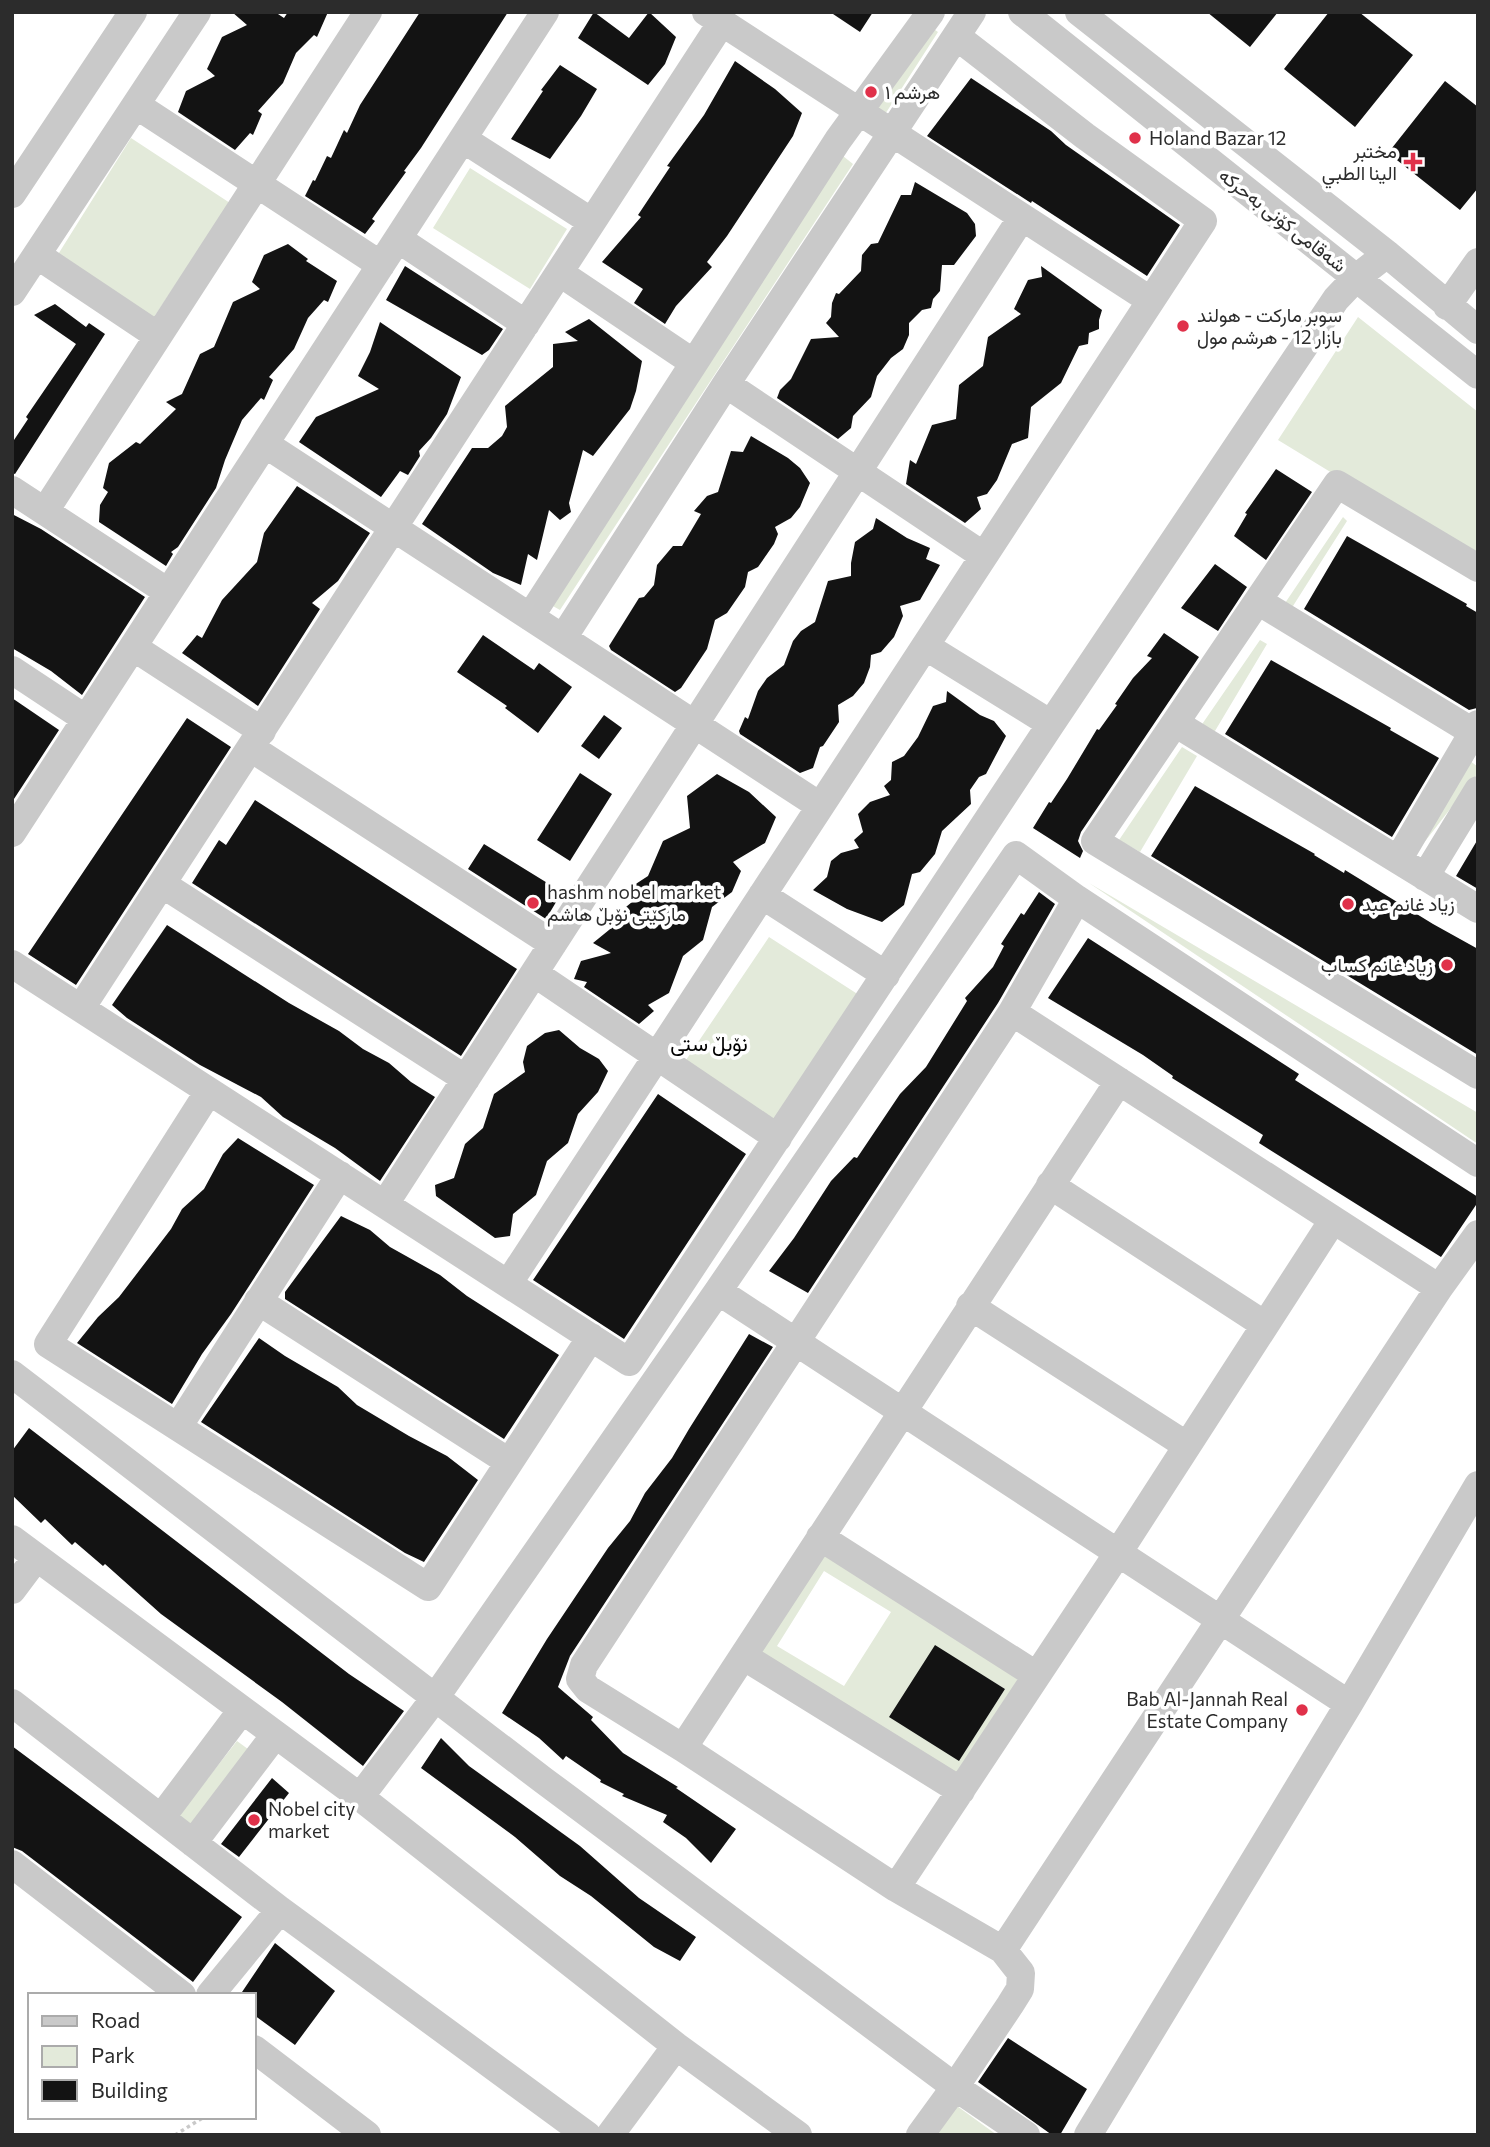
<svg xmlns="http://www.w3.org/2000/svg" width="1490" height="2147" font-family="Commissioner,Vazirmatn,sans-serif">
  <rect width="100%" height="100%" fill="#fff"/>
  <path fill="#e3eada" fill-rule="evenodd" d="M928 25 938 32 880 122 868 116Z
    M131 138 230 203 152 320 57 256Z
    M843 156 853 164 560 610 551 605Z
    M470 168 567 229 530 289 433 228Z
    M1358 317 1478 412V562L1278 440Z
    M1343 517 1347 521 1286 617 1279 612Z
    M1260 640 1267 644 1209 741 1196 733Z
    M1182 747 1197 756 1140 852 1119 840Z
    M1469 760 1478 767V773L1423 844Z
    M1089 883 1478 1113V1144Z
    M769 937 859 995 773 1124 682 1066Z
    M820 1537 1036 1675 961 1791 743 1656ZM824 1571 891 1612 844 1686 777 1646ZM935 1646 1005 1689 959 1760 890 1717Z
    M237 1741 252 1752 192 1832 175 1820Z
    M957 2106 997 2135H936Z"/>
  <path fill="#131313" d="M232 12H275L284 18 288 12H328L317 37 314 35 296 53 283 83 258 111 262 114 253 135 250 133 235 150 178 112 186 91 215 76 207 69 222 37 247 25Z
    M420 12H508L421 148 404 171 406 172 372 219 375 221 365 234 305 196 313 180 315 181 327 156 331 158 344 130 347 133 360 105Z
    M594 12 629 38 649 12 676 37 665 64 648 85 578 38Z
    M830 12H873L860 32Z
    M1207 12H1278L1250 47Z
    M1329 12H1359L1413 55 1355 127 1284 69Z
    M735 61 775 89 802 113 793 136 727 236 707 262 712 267 676 306 665 324 634 303 643 289 602 262 641 217 638 215 670 167 667 166 704 115Z
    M560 65 597 89 581 116 550 159 511 139 543 91 541 90Z
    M971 78 1051 131 1066 145 1180 225 1147 276 1032 201 1031 203 927 136Z
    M1445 81 1478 107V188L1460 210 1388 153Z
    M915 182 967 213 975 224 976 236 954 265H942L940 291 933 299 931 308 922 310 909 323V335L903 349 891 358 877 376 871 397 853 416 851 428 838 439 777 398 780 390 791 379 811 339 839 337 826 323 831 317 832 303 836 293 839 294 861 271 862 255 871 244 878 243 901 195H911Z
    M288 244 308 259 306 261 337 281 328 302 324 300 308 318 294 349 269 377 273 380 264 400 261 398 242 420 225 460 216 488 178 547 171 552 173 554 166 566 99 522 100 505 108 492 103 488 109 463 136 442 140 444 176 409 166 402 182 394 200 354 214 347 233 302 260 289 252 282 264 255Z
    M405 266 503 329 489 350 482 355 386 300Z
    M1041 266 1102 310 1099 320V329L1089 333 1088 344 1079 346 1061 383 1031 407 1028 438 1012 444 997 480 987 494 977 497 981 509 965 523 906 484 910 460 916 464 932 425 956 419 959 385 983 366 988 337 1021 314 1014 309 1028 280 1042 277Z
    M55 304 86 327 89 323 105 334 15 474 12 473V443L28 419 26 417 76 344 34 315Z
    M589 319 642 361 636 391 630 409 593 456 583 450 569 503 571 512 560 520 549 510 537 560 528 554 521 585 493 573 422 524 472 448H488L502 436 507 427 505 406 553 367V344L578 341 565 332Z
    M380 322 461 377 447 414 431 438 419 451 420 456 408 475 400 471 381 497 299 442 316 417 379 389 358 376 370 352Z
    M751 436 788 458 800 468 810 483 800 507 791 518 775 527 778 534 774 544 758 567 748 572 745 587 727 613 715 620 707 649 681 688 675 692 611 650 609 646 639 598 644 597 654 585 657 565 673 546H682L701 514 694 511 707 496 718 492 731 451 743 452Z
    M1276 469 1312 492 1266 560 1234 536 1247 514 1245 513Z
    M297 486 370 533 338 581 312 603 320 609 258 706 182 653 197 635 202 638 222 600 257 562 264 533Z
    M12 514 41 529 145 597 82 695 51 671 12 648Z
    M876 518 907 538 930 548 926 559 940 565 920 600 900 606 903 616 894 637 881 652 871 655 870 667 864 683 853 696 838 705 839 722 823 746 820 747 813 768 800 773 740 734 739 731 745 717 748 719 758 691 767 678 784 665 793 641 801 631 815 622 828 581 851 576V563L855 542 873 529Z
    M1347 536 1467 604 1466 606 1478 613 1477 708 1469 710 1304 609Z
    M1215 564 1247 587 1218 631 1181 608Z
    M1164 633 1199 657 1081 832 1078 841 1083 851 1080 858 1033 828 1049 802 1051 803 1067 779 1097 729 1099 730 1117 705 1115 704 1133 678 1152 658 1147 656Z
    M483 635 534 670 539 663 572 687 538 733 505 708 507 706 457 672Z
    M1271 660 1391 728 1390 730 1439 758 1392 837 1225 734Z
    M947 691 980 715 994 721 1006 736 986 774 979 777 970 790 971 804 942 831 935 854 920 872 912 874 904 905 882 922 847 909 813 890 827 877 831 861 841 853 859 848 854 840 863 832 858 814 870 802 890 795 884 786 891 780 892 762 904 756 918 737 933 706 946 702Z
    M12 698 59 730 12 802Z
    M604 715 622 728 599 759 581 746Z
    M187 718 231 747 76 985 28 954Z
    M580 773 612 794 570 861 537 840Z
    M717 774 749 792 776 817 765 843 733 862 741 871 732 892 712 907 703 940 683 956 669 993 648 1005 654 1011 639 1024 584 987 587 982 574 979 581 961 611 953 593 943 620 921 616 915 637 898 625 891 648 876 663 841 690 828 687 796Z
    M1195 786 1315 854 1314 855 1344 873 1345 870 1433 924 1478 949V1055L1151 856Z
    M255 800 517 969 461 1056 192 883 219 840 226 845Z
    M1478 839V889L1456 876Z
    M484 844 562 892 546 919 468 869Z
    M1039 892 1055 904 998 1003 808 1293 769 1271 794 1238 831 1181 854 1157 857 1158 900 1094 926 1067 967 1001 965 998 993 967 1004 946 1001 944 1021 913 1024 915Z
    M167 925 289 1003 339 1031 363 1049 389 1063 411 1082 435 1097 380 1181 335 1148 283 1117 261 1097 200 1065 127 1018 112 1005Z
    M1088 938 1299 1074 1295 1080 1478 1197V1202L1441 1257 1259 1143 1263 1135 1172 1078 1173 1076 1143 1055 1048 998Z
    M559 1030 580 1048 599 1059 608 1071 598 1092 578 1114 568 1143 547 1161 536 1195 513 1214 510 1236 495 1238 436 1196 435 1185 454 1178 465 1144 483 1128 494 1094 525 1072 523 1062 527 1046 545 1033Z
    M658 1094 746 1154 624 1339 533 1280Z
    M238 1138 314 1185 231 1314 202 1354 172 1404 77 1343 98 1317 119 1297 171 1229 182 1209 204 1189 223 1154Z
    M341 1216 370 1230 390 1247 440 1275 467 1296 559 1355 504 1439 285 1299V1292Z
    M749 1334 773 1347 570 1656 558 1687 593 1717 591 1720 623 1753 678 1787 676 1788 736 1829 711 1863 686 1838 663 1822 667 1815 622 1796 624 1794 600 1782 601 1780 566 1756 563 1760 539 1738 502 1713 547 1639 608 1548 630 1521 645 1493 672 1458 689 1429Z
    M259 1338 285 1356 338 1387 357 1405 409 1436 447 1456 478 1480 424 1562 405 1553 201 1422Z
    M29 1428 349 1674 404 1711 363 1766 282 1702 161 1614 105 1564 103 1566 75 1542 72 1545 45 1519 41 1523 12 1495V1451Z
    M935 1645 1005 1689 959 1761 889 1717Z
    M441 1738 469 1766 580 1846 639 1898 696 1937 680 1961 654 1947 591 1896 560 1876 515 1837 421 1768Z
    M12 1746 242 1917 193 1982 22 1851 12 1847Z
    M272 1778 289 1793 239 1857 221 1844Z
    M275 1943 335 1991 295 2045 254 2015V1995H240Z
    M1008 2038 1087 2089 1060 2135H1052L978 2082Z"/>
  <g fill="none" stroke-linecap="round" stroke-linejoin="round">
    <path stroke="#c9c9c9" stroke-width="3.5" stroke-dasharray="3.5 3.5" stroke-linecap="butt" d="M175 2135 204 2117"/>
    <path stroke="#c9c9c9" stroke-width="28" d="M706 12 1150 300
      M1022 12 1478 375
      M1079 12 1387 254 1478 330
      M136 105 381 265
      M463 139 592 222
      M12 194 133 12
      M398 239 526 324
      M37 255 158 336
      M560 273 694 363
      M12 292 197 12
      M1447 306 1478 262
      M726 384 984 556
      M265 444 820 806
      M12 490 168 592
      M45 511 368 12
      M1478 568 1337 484 1095 841 1478 1075
      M1258 601 1473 732
      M530 617 838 140 931 12
      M563 638 726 384 972 12
      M925 646 1051 724
      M133 647 262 731
      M12 670 86 719
      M1175 723 1478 909
      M251 748 553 944
      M12 833 545 12
      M1398 860 1478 724
      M1425 877 1478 790
      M162 884 466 1079
      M762 895 886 975
      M12 964 629 1362 1051 724 1336 299 1356 278 1387 254
      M534 973 778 1138
      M81 1008 722 22
      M1012 1012 1077 899 1478 1163
      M209 1091 48 1344 428 1587 591 1337
      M1050 1185 1265 1325
      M385 1204 1022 217
      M508 1284 1203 221 1085 136 956 36
      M1439 1288 1478 1234
      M718 1291 1349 1704
      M258 1301 509 1462
      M970 1306 1186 1445
      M12 1374 543 1780 955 2087 1026 2135
      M178 1427 340 1175
      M820 1537 1036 1675
      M12 1539 360 1797 676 2046 798 2135
      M12 1590 36 1558
      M743 1656 961 1791
      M12 1703 280 1910 587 2135
      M683 1748 1119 1081
      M360 1797 435 1698 718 1291 1016 855 1077 899
      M161 1818 242 1710
      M193 1843 275 1735
      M12 1864 182 1995
      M896 1888 1118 1553 1333 1220
      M210 1995 280 1910
      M254 2049 367 2135
      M610 2135 676 2046
      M920 2135 955 2087 1010 2005 1020 1989 1021 1973 1003 1950 896 1888 683 1748 588 1689 580 1679 584 1665 1012 1012 1439 1288 1003 1950
      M1088 2135 1349 1704 1478 1485"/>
  </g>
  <g fill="#e0314a" stroke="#fff" stroke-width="2.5">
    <circle cx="871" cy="92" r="7"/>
    <circle cx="1135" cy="138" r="7"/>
    <path d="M1409.5 151.5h7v7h7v7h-7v7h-7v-7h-7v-7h7z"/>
    <circle cx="1183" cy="326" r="7"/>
    <circle cx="533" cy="903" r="7"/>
    <circle cx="1348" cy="904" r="7"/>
    <circle cx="1447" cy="965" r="7"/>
    <circle cx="1302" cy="1710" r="7"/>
    <circle cx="254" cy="1820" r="7"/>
  </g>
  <g text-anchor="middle" stroke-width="7" stroke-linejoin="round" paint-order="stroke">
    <g font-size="19" fill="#2c2c2c" stroke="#fff" text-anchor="start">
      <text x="885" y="99">هرشم ١</text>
      <text x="1149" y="145">Holand Bazar 12</text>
      <text x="1397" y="158" text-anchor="end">مختبر<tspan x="1397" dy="22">الينا الطبي</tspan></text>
      <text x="1197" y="322">سوبر ماركت - هولند<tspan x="1197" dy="22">بازار 12 - هرشم مول</tspan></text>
      <text x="547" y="899">hashm nobel market<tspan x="547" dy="22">مارکێتی نۆبڵ هاشم</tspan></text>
      <text x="1362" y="911">زياد غانم عبد</text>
      <text x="1433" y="972" text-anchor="end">زياد غانم كساب</text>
      <text x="1288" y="1706" text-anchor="end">Bab Al-Jannah Real<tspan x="1288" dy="22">Estate Company</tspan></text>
      <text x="268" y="1816">Nobel city<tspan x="268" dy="22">market</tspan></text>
    </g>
    <g font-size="19" fill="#2c2c2c" stroke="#fff">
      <text transform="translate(1283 220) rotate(38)" y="7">شەقامی کۆنی بەحرکە</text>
    </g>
    <g font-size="21" fill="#000" stroke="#fff">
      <text x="709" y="1051">نۆبڵ ستی</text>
    </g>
  </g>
  <rect width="1490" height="2147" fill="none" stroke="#2c2c2c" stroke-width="28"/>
  <rect x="28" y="1993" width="228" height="126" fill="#ffffff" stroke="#ababab" stroke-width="2"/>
  <rect x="42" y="2016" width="35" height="10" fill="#c9c9c9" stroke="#ababab" stroke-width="2"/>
  <text x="91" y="2028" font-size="21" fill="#2c2c2c">Road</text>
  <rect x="42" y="2046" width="35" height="21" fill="#e3eada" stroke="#ababab" stroke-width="2"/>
  <text x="91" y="2063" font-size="21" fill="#2c2c2c">Park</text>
  <rect x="42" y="2080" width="35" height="21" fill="#131313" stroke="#ababab" stroke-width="2"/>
  <text x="91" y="2098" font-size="21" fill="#2c2c2c">Building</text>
</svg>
